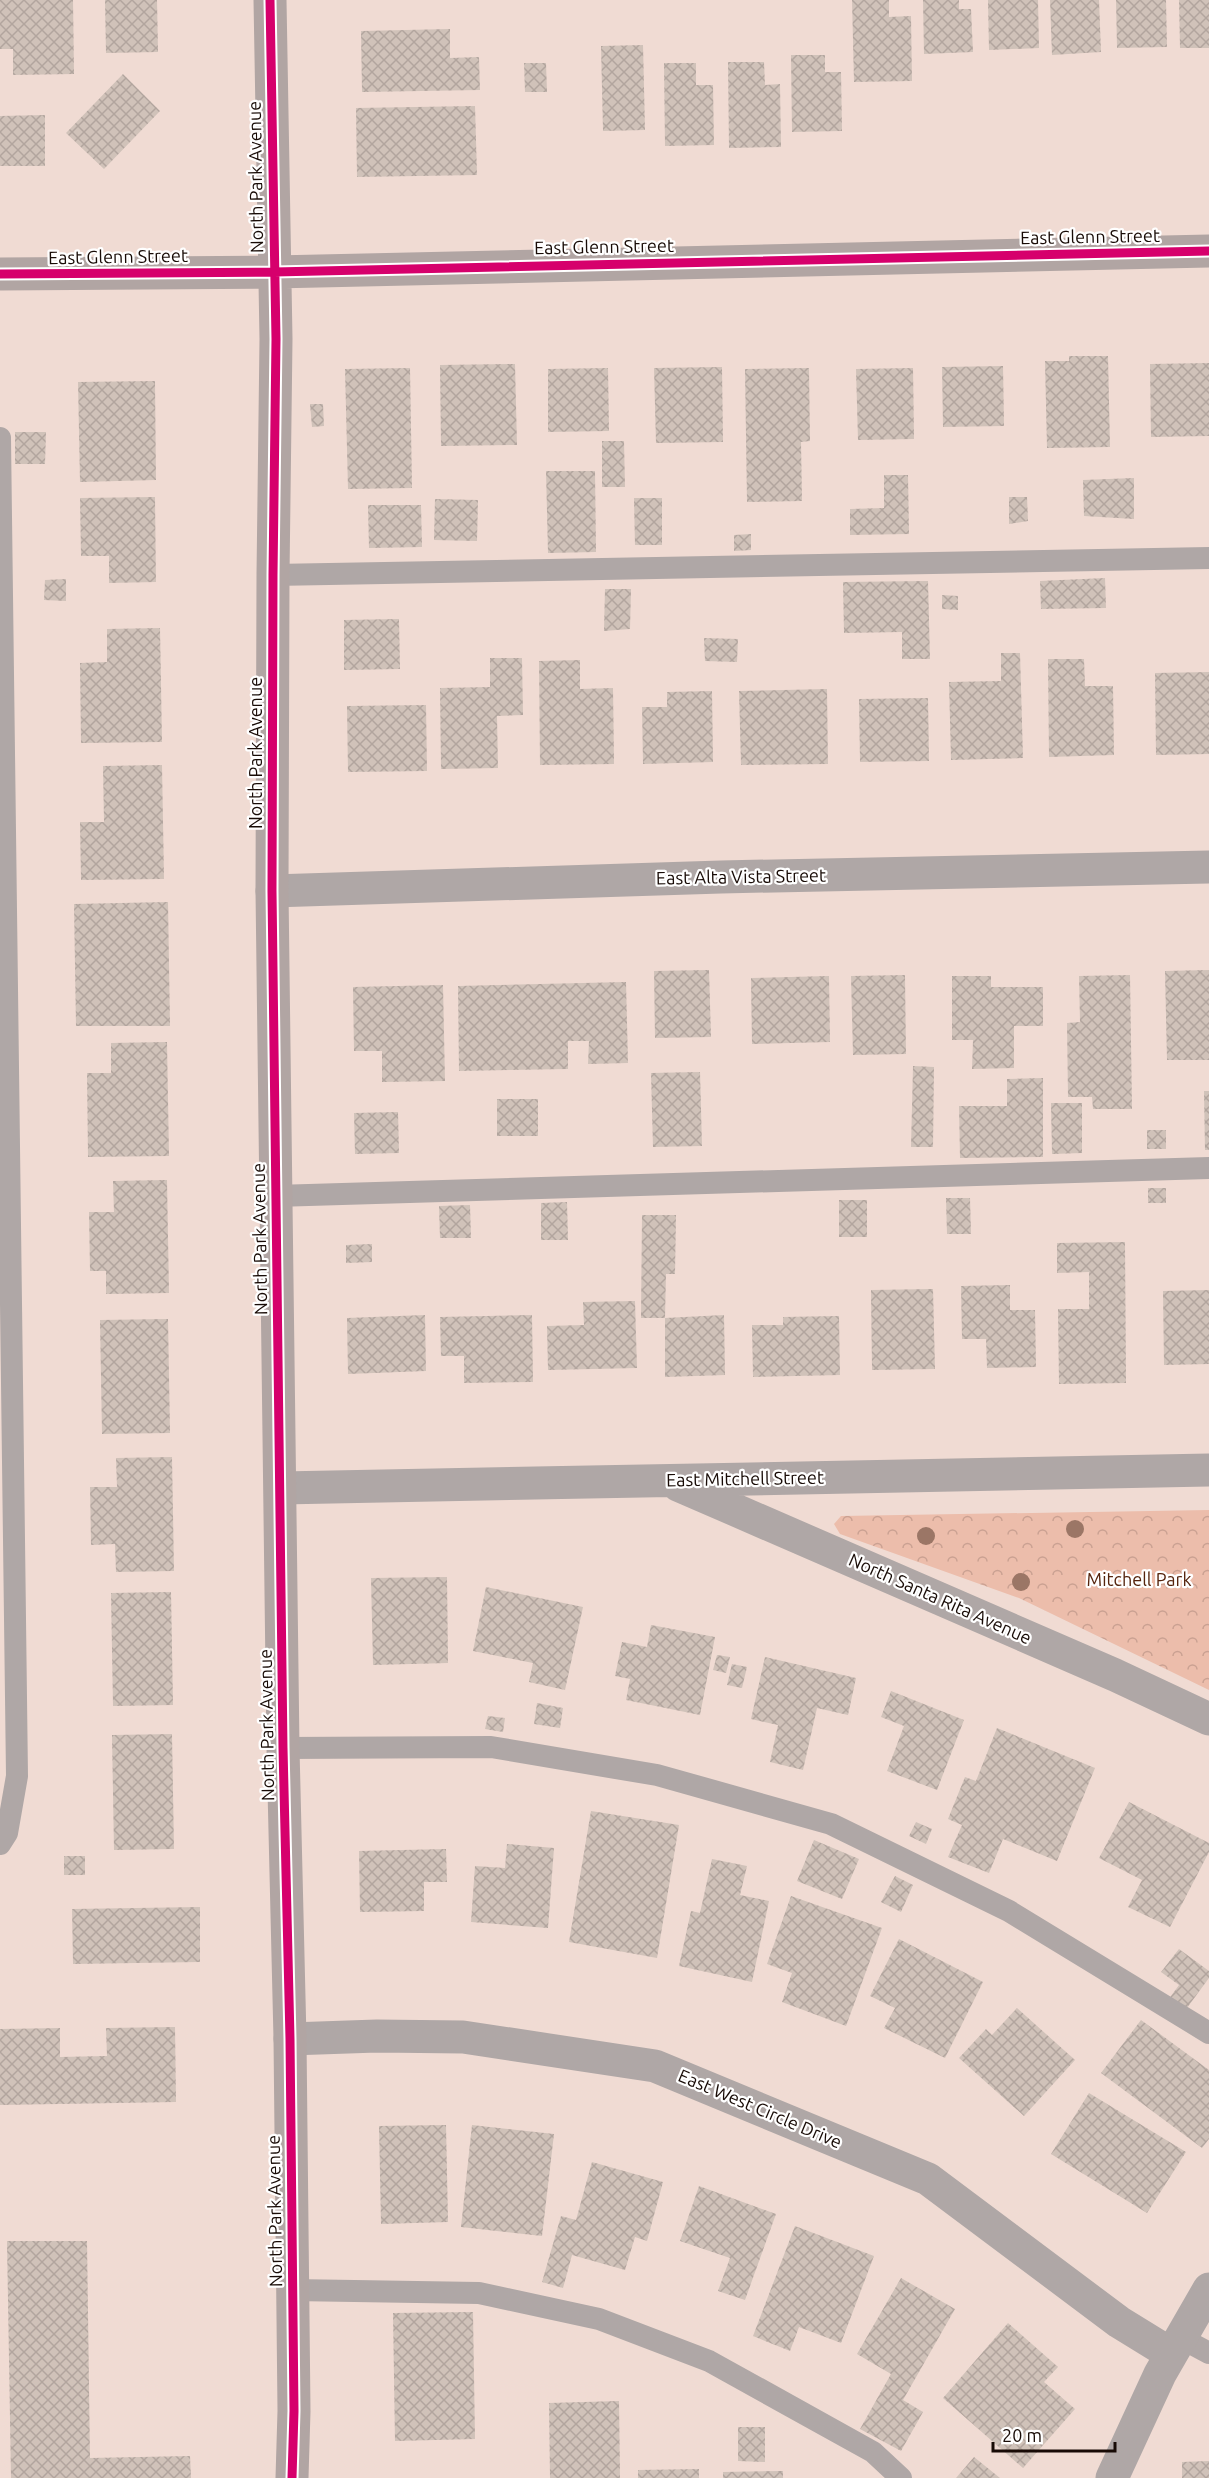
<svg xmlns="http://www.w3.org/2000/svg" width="1209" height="2478" font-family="Ubuntu,sans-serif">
  <defs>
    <pattern id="park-crowns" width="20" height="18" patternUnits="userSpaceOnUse" patternTransform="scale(1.5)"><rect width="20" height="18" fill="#ecbdab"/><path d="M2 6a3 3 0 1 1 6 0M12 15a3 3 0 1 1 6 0" fill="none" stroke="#caa192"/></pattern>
    <pattern id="building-cross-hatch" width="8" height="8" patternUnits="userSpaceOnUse" patternTransform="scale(1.5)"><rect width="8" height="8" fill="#d0c2b9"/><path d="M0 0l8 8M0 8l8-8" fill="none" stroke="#b2a59e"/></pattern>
  </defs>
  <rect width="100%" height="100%" fill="#f0dbd3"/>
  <path fill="url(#park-crowns)" d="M1209 1510V1690L1019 1598 840 1534 834 1524 841 1516Z"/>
  <path fill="url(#building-cross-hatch)" d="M0 0H73L74 74 13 75V49H0Z
    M105 0H157L158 52 106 53Z
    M852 0H889V17L911 16 912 81 854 82Z
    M923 0H959V9H971L973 52 924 54Z
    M988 0H1038L1039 48 989 50Z
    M1050 0H1099L1101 52 1052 55Z
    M1116 0H1166L1167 47 1117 48Z
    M1179 0H1209V48H1180Z
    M450 29V58L479 57 480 90 362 92 361 31Z
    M643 45 645 130 603 131 601 46Z
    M791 55H825V72H841L842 131 792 132Z
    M728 62H764L765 85 780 84 781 147 729 148Z
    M524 63H546L547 92H525Z
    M664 63H696V85H713L714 145 665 146Z
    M123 74 160 111 104 169 66 133Z
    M475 106 477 175 357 177 356 108Z
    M45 115V166H0V116Z
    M1069 356H1108L1110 447 1047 448 1045 361H1069Z
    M1209 363V436L1151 437 1150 364Z
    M515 364 517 445 441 446 440 365Z
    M1003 366 1004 426 943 427 942 367Z
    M722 367 723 442 656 443 654 368Z
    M410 368 412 488 348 489 345 369Z
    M608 368 609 431 548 432V369Z
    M809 368 810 441 801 442 802 501 747 502 745 369Z
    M913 368 914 439 858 440 856 369Z
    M155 381 156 480 80 482 78 382Z
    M310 404H323L324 426 312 427Z
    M15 432H46L45 464H15Z
    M602 441H624L625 487H602Z
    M546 471H595L596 552 548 553Z
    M884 475H908L909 534 850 535V509L884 508Z
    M1134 478V519L1084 516 1083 480Z
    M155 497 156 582 109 583V556H81L80 498Z
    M1009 497H1027L1028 521 1009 524Z
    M634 498H662V545H635Z
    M435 499 478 500 477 541 434 540Z
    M368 505H421L422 547 369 548Z
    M751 534V550L734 551V535Z
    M1105 578 1106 608 1041 609 1040 581Z
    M66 579V601L44 600 45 580Z
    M928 581 930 659H902V632L844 633 843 582Z
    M605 589H631L630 629 604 631Z
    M942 595 958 596V610L942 609Z
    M399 619 400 669 344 670V620Z
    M160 628 162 742 81 743 80 663 107 662V629Z
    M704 638 738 639 737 662 705 661Z
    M1001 653H1020L1023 758 951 760 949 682 1001 681Z
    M490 658H522L523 715 497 716 498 768 441 769 440 688 490 687Z
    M1048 659H1084L1085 686H1113L1114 755 1049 757Z
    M580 660V689L613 688 614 764 540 765 539 661Z
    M1209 672V754L1156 755 1155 673Z
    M827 689 828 764 741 765 739 691Z
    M712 691 713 762 643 764 642 707H667V692Z
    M928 698 929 761 860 762 859 699Z
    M426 705 427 771 348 772 347 706Z
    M162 765 164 879 81 880 80 822H104L103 766Z
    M168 902 170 1026H76L74 904Z
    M709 970 711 1037 655 1038 654 971Z
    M1209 970V1060H1167L1165 971Z
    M905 975 906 1054 853 1055 851 976Z
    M1130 975 1132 1109H1093L1092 1097H1068L1067 1023 1080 1022 1079 976Z
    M829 976 830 1042 752 1044 751 978Z
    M952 976H991V987H1043V1026H1014V1068L972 1069 973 1040H952Z
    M626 982 628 1063 588 1064 589 1041H568V1069L459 1071 458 986Z
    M443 985 445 1081 382 1082V1051H354L353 987Z
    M167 1042 169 1156 88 1157 87 1073H111V1043Z
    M913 1066 934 1067 933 1147H911Z
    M700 1072 702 1146 653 1147 651 1073Z
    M1043 1078V1157L960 1158 959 1106H1007V1079Z
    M1204 1091H1209V1150H1205Z
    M497 1099H538V1136H497Z
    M1051 1103H1082V1153L1052 1154Z
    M398 1112 399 1153 355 1154 354 1113Z
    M1147 1130H1166V1149H1147Z
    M167 1180 169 1293 106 1294V1271H90L89 1212H114L113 1181Z
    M1148 1188H1166V1203H1148Z
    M946 1198H970L971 1234H947Z
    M839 1200H867V1237H839Z
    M567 1202 568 1240H541V1203Z
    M470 1205 471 1238H440L439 1206Z
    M642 1215H676L675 1274H666L665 1318H641Z
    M1125 1242 1126 1383 1059 1384 1058 1309H1089V1272L1057 1273V1243Z
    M372 1244V1262L346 1263V1245Z
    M1010 1285V1310H1035L1036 1367 987 1368 986 1339H962L961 1286Z
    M933 1289 935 1369 872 1370 871 1290Z
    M1209 1290V1364L1164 1365 1163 1291Z
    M635 1301 637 1368 548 1370 547 1326 584 1325 583 1302Z
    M425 1315 426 1371 348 1374 347 1318Z
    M532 1315 533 1382 464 1383V1356H441L440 1317Z
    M724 1315 725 1375 665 1377V1318Z
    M839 1316 840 1375 753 1377 752 1325H783V1317Z
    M168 1319 170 1433 102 1434 100 1320Z
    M172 1457 174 1571 116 1572 115 1544 91 1545 90 1487H117L116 1458Z
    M447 1577 448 1663 373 1665 371 1578Z
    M486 1587 583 1607 565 1690 529 1682 533 1663 473 1651Z
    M171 1592 173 1705 113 1706 111 1593Z
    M651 1625 715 1637 700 1715 626 1700 630 1679 615 1676 622 1642 647 1647Z
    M717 1655 730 1657 726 1673 713 1670Z
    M765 1657 856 1678 848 1715 817 1708 803 1770 770 1762 778 1725 751 1719Z
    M732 1664 747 1667 742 1688 727 1685Z
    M891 1691 964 1720 937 1790 887 1771 904 1726 881 1717Z
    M537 1703 563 1708 560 1728 534 1724Z
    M488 1716 505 1718 503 1732 485 1729Z
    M997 1728 1095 1768 1057 1861 1003 1839 989 1873 948 1857 962 1825 948 1819 965 1777 976 1781Z
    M172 1734 174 1849 114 1850 112 1735Z
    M1129 1802 1209 1843V1852L1170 1927 1128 1907 1142 1880 1099 1858Z
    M591 1811 679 1825 657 1958 569 1942Z
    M916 1822 932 1829 926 1844 909 1836Z
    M814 1840 859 1859 842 1899 797 1881Z
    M507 1844 554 1848 548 1928 471 1922 475 1866 505 1868Z
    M446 1849 447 1882H424V1911L360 1912 359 1851Z
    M64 1856H85V1875H64Z
    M712 1859 747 1866 740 1895 769 1901 752 1982 679 1966 691 1911 700 1913Z
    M895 1876 913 1885 901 1912 881 1902Z
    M791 1896 882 1928 846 2026 782 2002 792 1973 767 1964Z
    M200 1907V1962L73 1964 72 1909Z
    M899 1939 983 1982 945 2058 884 2028 895 2008 870 1996Z
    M1179 1949 1209 1971V1978L1184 2012 1168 2000 1179 1985 1161 1972Z
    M1017 2008 1075 2060 1024 2116 959 2058 986 2029 992 2035Z
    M1141 2020 1209 2070V2139L1202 2148 1101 2073Z
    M175 2027 176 2102 0 2105V2029L60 2028V2057L107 2056 106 2028Z
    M1089 2093 1186 2152 1147 2213 1051 2154Z
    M446 2125 448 2222 381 2224 379 2126Z
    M472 2125 554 2134 542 2236 461 2227Z
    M592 2162 663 2182 647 2241 635 2237 625 2270 572 2255 563 2288 542 2282 561 2216 576 2220Z
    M699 2186 776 2214 745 2300 718 2291 730 2258 680 2241Z
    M795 2226 874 2256 841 2343 799 2327 790 2351 753 2336Z
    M7 2241H87L90 2458 190 2456 191 2478H11Z
    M901 2278 955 2309 903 2400 923 2412 901 2451 860 2429 891 2374 857 2354Z
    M473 2312 475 2439 395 2441 393 2313Z
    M1008 2323 1058 2367 1044 2382 1075 2409 1023 2468 943 2398Z
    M619 2401 620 2478H550L549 2403Z
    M738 2427H765V2462L738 2461Z
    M974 2457 1000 2478H956Z
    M1209 2461V2478H1182V2462Z
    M699 2469V2478H638V2470Z
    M783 2471V2478H723V2472Z"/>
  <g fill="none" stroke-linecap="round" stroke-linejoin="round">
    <path stroke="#afa7a6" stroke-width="22" d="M0 438 17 1776 7 1833 0 1844
      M273 575 1209 558
      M275 1196 1209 1168
      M283 1748 491 1747 657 1775 831 1824 1009 1911 1209 2033
      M292 2290 479 2293 599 2319 709 2361 873 2452 901 2478
      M1181 2338 1209 2353"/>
    <path stroke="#afa7a6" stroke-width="33" d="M272 891 721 877 1209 867
      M678 1485 1115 1675 1209 1719
      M281 1488 1209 1470
      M290 2039 377 2036 463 2037 655 2066 928 2179 1119 2322 1171 2354
      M1112 2478 1160 2374 1209 2289"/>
    <path stroke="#b1a5a3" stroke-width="33" d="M270 0 276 339 273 575 272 891 283 1748 290 2039 294 2411 292 2478
      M0 274 274 272 1209 251"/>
    <g stroke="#fff" stroke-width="13">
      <path id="cycleway" d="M270 0 276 339 273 575 272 891 283 1748 290 2039 294 2411 292 2478
        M0 274 274 272 1209 251"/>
    </g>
    <use href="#cycleway" stroke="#d6006c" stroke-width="9"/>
  </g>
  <g fill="#9b7666">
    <circle cx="1075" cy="1529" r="9"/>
    <circle cx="926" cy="1536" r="9"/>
    <circle cx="1021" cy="1582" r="9"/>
  </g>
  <g text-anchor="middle" stroke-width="4.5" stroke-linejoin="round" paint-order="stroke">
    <g font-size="18" fill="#180b06" stroke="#fff">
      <text transform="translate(256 177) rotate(-91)" y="6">North Park Avenue</text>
      <text transform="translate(1090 237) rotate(-1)" y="6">East Glenn Street</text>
      <text transform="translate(604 247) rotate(-1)" y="6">East Glenn Street</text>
      <text transform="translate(118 257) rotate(-1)" y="6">East Glenn Street</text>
      <text transform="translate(256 753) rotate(-90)" y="6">North Park Avenue</text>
      <text transform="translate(741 877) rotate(-1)" y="6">East Alta Vista Street</text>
      <text transform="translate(260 1239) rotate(-91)" y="6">North Park Avenue</text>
      <text transform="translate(745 1479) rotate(-1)" y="6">East Mitchell Street</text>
      <text transform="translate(940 1599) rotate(24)" y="6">North Santa Rita Avenue</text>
      <text transform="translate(267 1725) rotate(-91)" y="6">North Park Avenue</text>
      <text transform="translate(760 2109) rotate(23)" y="6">East West Circle Drive</text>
      <text transform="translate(275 2211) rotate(-91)" y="6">North Park Avenue</text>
    </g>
    <g font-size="18" fill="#55240d" stroke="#fff">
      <text x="1139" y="1586">Mitchell Park</text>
    </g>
  </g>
  <path d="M993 2442v9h122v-9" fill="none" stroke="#180b06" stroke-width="3"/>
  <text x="1002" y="2442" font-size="18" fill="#180b06" stroke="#ffffff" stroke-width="4.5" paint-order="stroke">20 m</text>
</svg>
